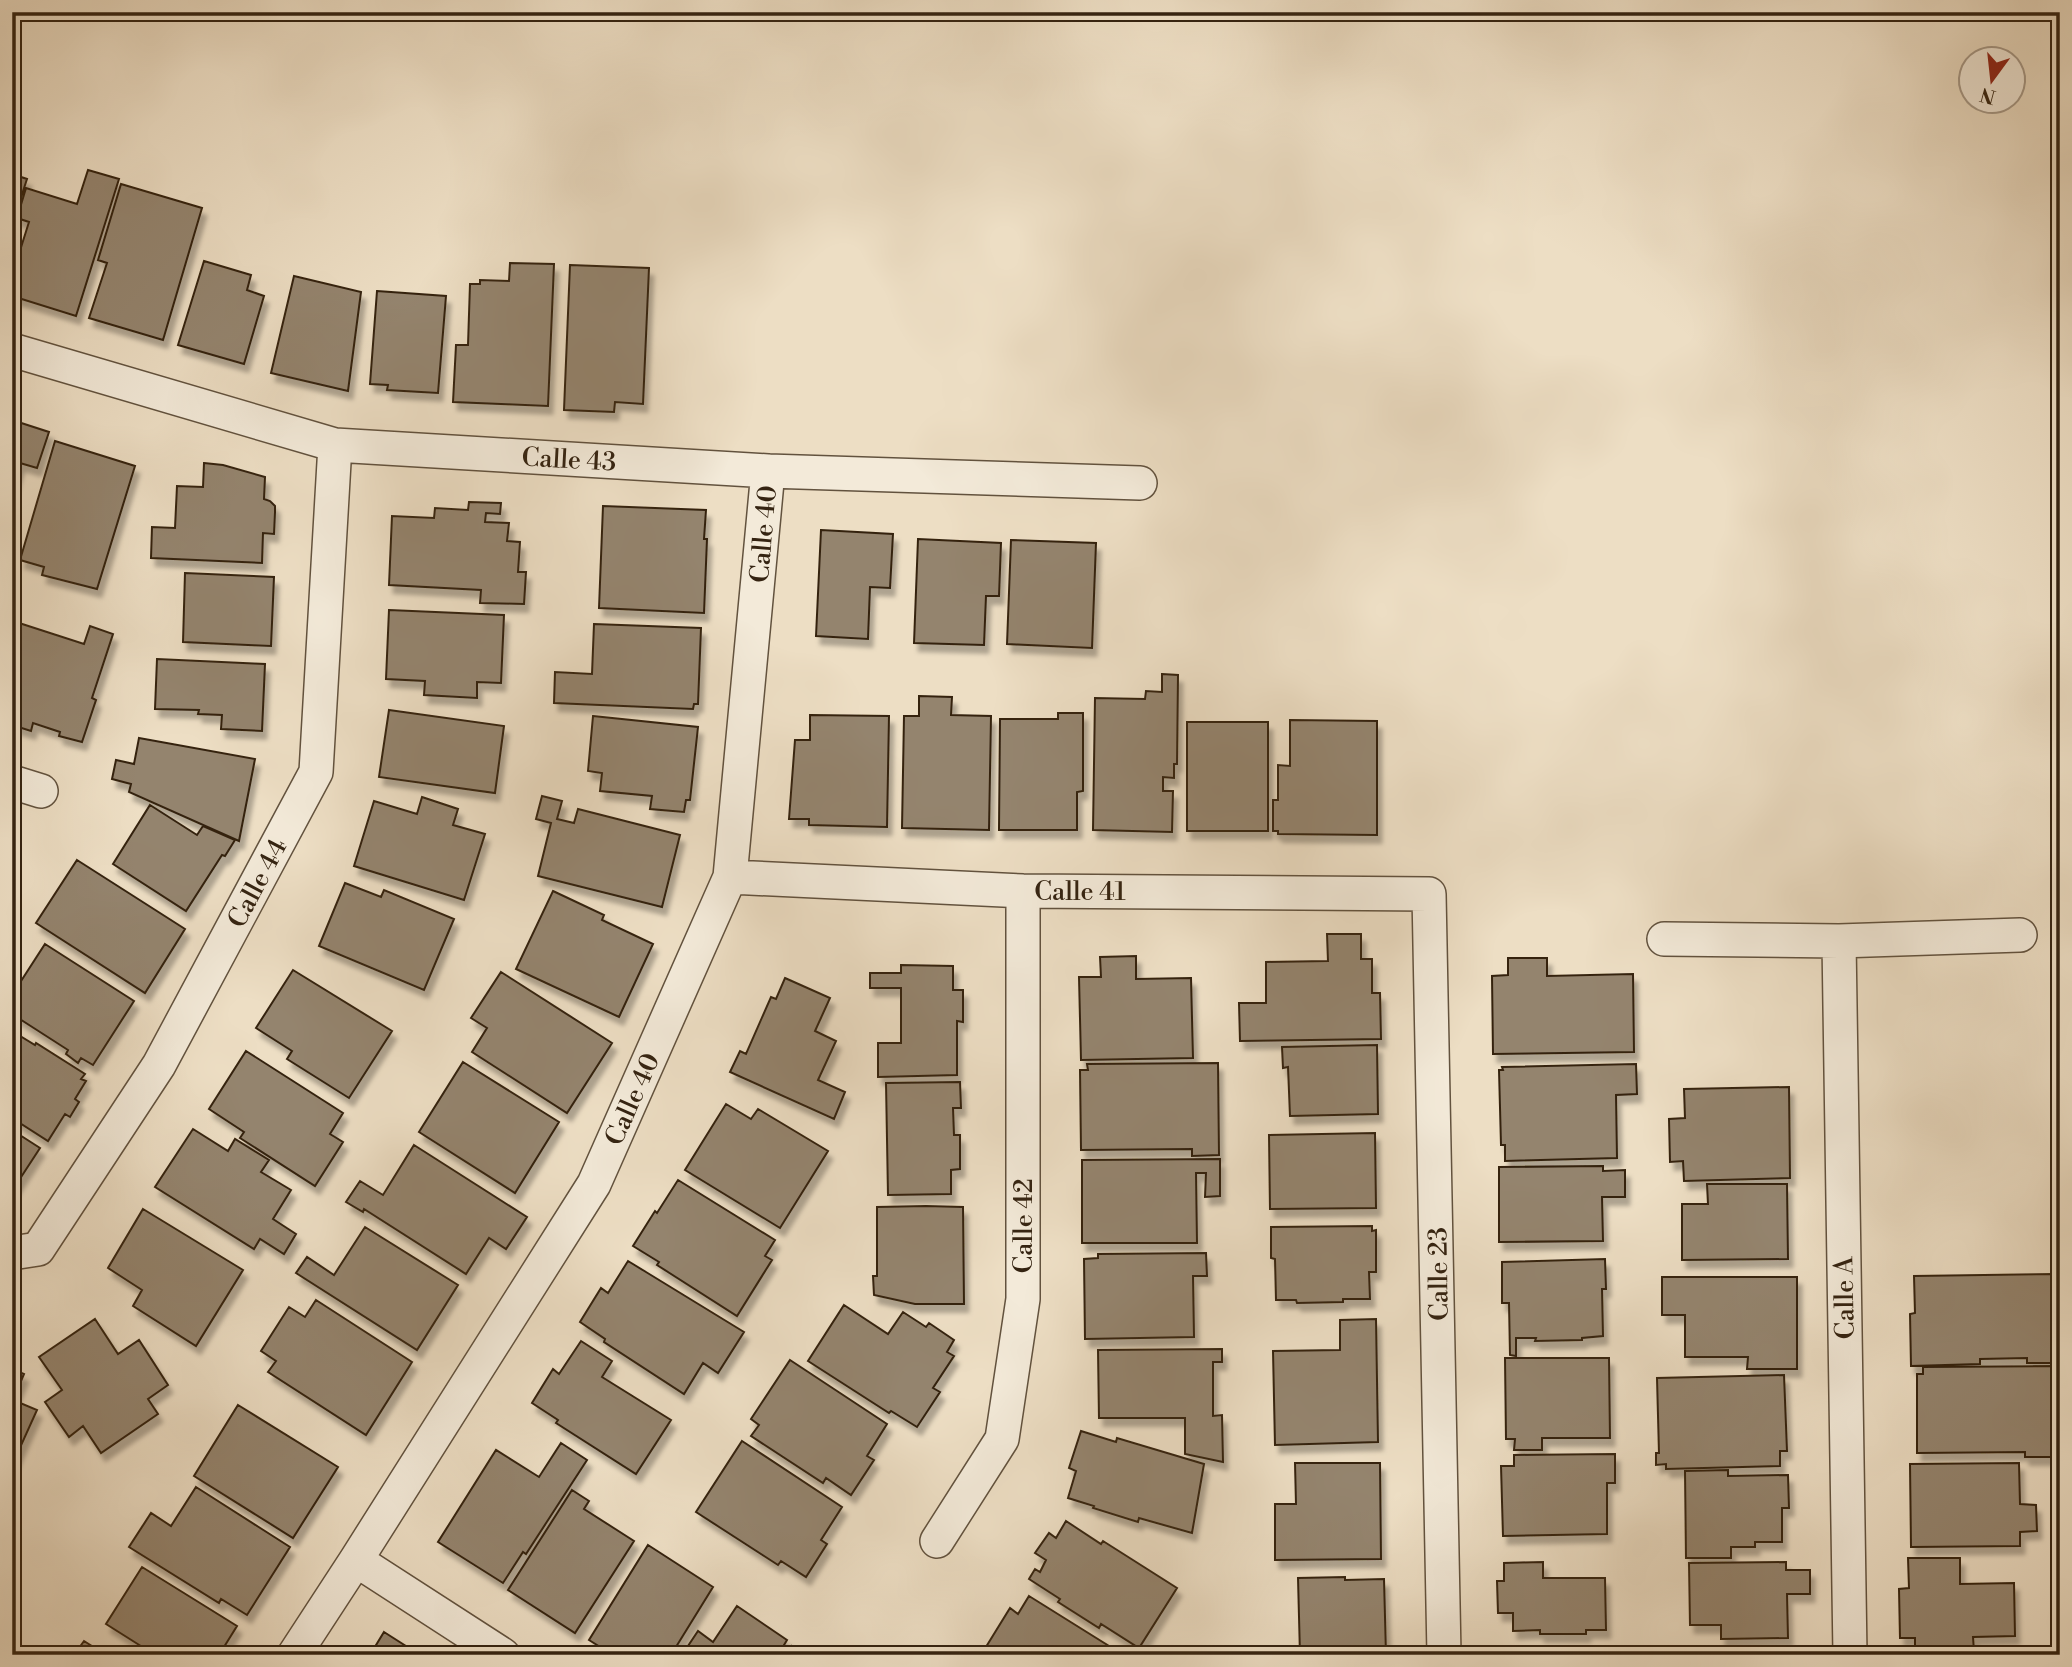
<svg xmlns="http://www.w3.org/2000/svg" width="2072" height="1667" font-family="'Libre Bodoni',serif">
  <defs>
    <filter id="shadow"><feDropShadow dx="4.5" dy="8" stdDeviation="2" flood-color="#0004"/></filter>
  </defs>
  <rect width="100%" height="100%" fill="#eddec4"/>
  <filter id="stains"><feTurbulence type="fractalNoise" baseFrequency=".00286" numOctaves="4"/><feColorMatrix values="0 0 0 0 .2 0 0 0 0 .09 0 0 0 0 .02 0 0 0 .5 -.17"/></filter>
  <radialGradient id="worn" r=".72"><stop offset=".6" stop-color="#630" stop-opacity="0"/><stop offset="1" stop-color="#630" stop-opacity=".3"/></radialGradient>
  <path fill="#94846e" stroke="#342311" stroke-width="2" filter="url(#shadow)" d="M88 170 119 179 76 316 12 296V276L29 222 17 218 26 188 77 204Z
    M12 174 27 179 12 225Z
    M121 184 202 208 163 340 89 318 107 263 98 260Z
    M204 261 251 275 247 290 264 296 244 364 178 345Z
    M510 263 554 264 548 406 453 402 456 345H468L470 284H480V280L509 281Z
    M570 265 649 268 643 404 615 402 614 412 564 410Z
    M294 276 361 292 348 391 271 373Z
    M377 291 446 296 438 393 387 390 388 385 370 384Z
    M12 420 49 432 37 468 20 463 12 488Z
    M55 441 135 466 97 589 42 575 44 567 20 560Z
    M204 463 223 465 265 477 264 499 270 501 275 506V512L274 534 263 533 262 563 151 558 152 527 175 528 177 486 203 487Z
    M469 502 501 503 500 514 486 513 485 522 509 523 507 541 520 542 518 572H526L524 604 480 603 481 590 389 585 392 516 434 518 435 508 468 510Z
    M603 506 706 510 704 539H707L704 613 599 608Z
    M821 530 893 534 890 588 870 587 868 639 816 636Z
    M918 539 1001 543 999 596H986L984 645 914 643Z
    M1011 540 1096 543 1092 648 1007 644Z
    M185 573 274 577 271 646 183 642Z
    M389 610 504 615 501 683 477 682V698L424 695 425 681 386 679Z
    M16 622 84 644 90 626 113 634 92 698 96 700 82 742 59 736 60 732 33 723 31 731 12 725V634Z
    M594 624 701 628 698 704H694L693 709 554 703 555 672 592 674Z
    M157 659 265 664 262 731 221 729 222 715 198 714 199 710 155 709Z
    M1162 674 1178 675 1177 764H1174V778L1163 777V791H1173L1172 832 1093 830 1095 698 1145 699 1146 691 1162 692Z
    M919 696 952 697 951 715 991 716 989 830 902 828 904 716H919Z
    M389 710 504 726 495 793 379 777Z
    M1058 713H1083V791L1077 792V830H999L1000 719H1058Z
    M810 715 889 716 887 827 809 825V819H789L795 740H810Z
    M593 716 698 727 690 800H686L684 812 650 809 652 796 600 791 602 773 588 771Z
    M1290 720 1377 721V835L1278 834V831H1273V800H1278V765L1290 766Z
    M1187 722H1268V831H1187Z
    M139 738 255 759 239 841 129 792 131 784 112 779 116 760 134 764Z
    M542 796 562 801 557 819 574 823 578 809 680 835 662 907 538 876 551 823 536 819Z
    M422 797 458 809 453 825 485 834 464 900 354 866 374 801 417 814Z
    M150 805 197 835 203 826 235 840 225 856 222 855 186 911 113 864Z
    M77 860 185 929 145 993 36 923Z
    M345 883 381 897 384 890 454 919 424 990 319 946Z
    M553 891 604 915 602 920 653 944 619 1017 516 969Z
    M1327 934H1361V959H1372V993H1380L1381 1039 1240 1041 1239 1003H1266V962L1328 961Z
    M45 944 134 1001 93 1065 81 1058 78 1063 66 1054 68 1050 12 1014V995Z
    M1136 956V979L1191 978 1193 1058 1081 1060 1079 977H1101L1100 957Z
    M1508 958H1547V976L1633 974 1634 1052 1493 1054 1492 976 1508 975Z
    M901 965 953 966V990H963V1022L957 1021V1075L878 1077V1043H901V988H870V973H901Z
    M293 970 392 1031 349 1098 287 1059 292 1051 256 1028Z
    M501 972 612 1043 567 1113 472 1052 487 1028 471 1018Z
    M785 978 830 998 815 1031 836 1041 818 1080 845 1092 834 1119 730 1072 740 1051 746 1054 771 997 776 999Z
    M12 1031 35 1045 36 1043 85 1074 81 1079 86 1081 75 1099 79 1102 70 1117 65 1114 48 1141 12 1118Z
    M1377 1045 1378 1114 1290 1116 1288 1067 1283 1068 1282 1047Z
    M246 1051 343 1113 330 1134 343 1142 315 1186 240 1138 244 1132 209 1109Z
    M463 1062 559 1122 515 1193 419 1132Z
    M1218 1063 1219 1155 1192 1156V1149L1081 1150 1080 1070H1088L1087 1064Z
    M1636 1064 1637 1094 1616 1095 1617 1158 1505 1161V1145H1501L1499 1070H1503L1502 1067Z
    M960 1082 961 1108H953L954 1135H960V1169L951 1170V1194L888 1195 886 1083Z
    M1789 1087 1790 1178 1684 1181 1683 1161 1670 1162 1669 1119 1685 1118 1684 1089Z
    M726 1104 751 1119 758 1109 828 1151 780 1228 685 1170Z
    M193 1129 228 1151 235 1139 269 1160 261 1172 291 1190 273 1219 296 1234 284 1254 260 1239 254 1249 155 1187Z
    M12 1130 40 1148 12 1191Z
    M1375 1133 1376 1208 1270 1209 1269 1135Z
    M414 1145 527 1217 506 1249 489 1238 466 1274 364 1209 363 1212 346 1202 360 1181 383 1195Z
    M1220 1159V1196L1205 1197 1206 1173H1196L1197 1243H1082V1160Z
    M1603 1166V1171L1625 1170V1197H1602L1603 1241 1499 1242V1167Z
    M678 1180 775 1240 765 1256 772 1260 737 1316 657 1265 659 1262 633 1246 655 1211 657 1213Z
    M1707 1184H1787L1788 1259 1682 1260V1204H1708Z
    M926 1206 963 1207 964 1304H915L874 1295 873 1276H877V1207Z
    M143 1209 243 1270 196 1346 133 1306 142 1290 108 1268Z
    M1372 1226V1231L1376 1230V1272H1369L1370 1299H1343V1302L1297 1303 1296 1300H1276L1275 1259 1271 1258V1227Z
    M365 1227 458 1285 417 1350 296 1273 307 1257 334 1275Z
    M1206 1253 1207 1276H1193L1194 1337 1085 1339 1084 1259 1098 1258V1254Z
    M1605 1259 1606 1289H1602L1603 1336 1582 1338V1340L1535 1341 1536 1338H1516V1356L1510 1355 1509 1303H1502V1262Z
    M628 1261 744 1332 718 1373 703 1363 684 1394 604 1342 605 1339 580 1322 601 1288 608 1293Z
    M2053 1274 2055 1363H2027V1358L1980 1359V1364L1911 1366 1910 1314 1915 1313 1914 1276Z
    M1662 1277H1797V1369H1747L1748 1357H1685V1315H1662Z
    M316 1300 412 1362 366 1435 268 1372 276 1361 261 1351 289 1307 305 1317Z
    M844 1305 888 1334 903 1312 926 1327 929 1323 954 1340 947 1352 954 1356 933 1388 940 1392 917 1427 891 1411 889 1413 808 1361Z
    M95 1319 118 1354 139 1340 168 1385 148 1399 158 1414 101 1453 83 1426 69 1437 45 1402 62 1390 39 1357Z
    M1376 1319 1378 1442 1275 1445 1273 1351 1340 1350V1320Z
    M581 1341 612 1361 602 1377 671 1420 636 1474 556 1423 558 1420 532 1403 553 1369 559 1374Z
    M1222 1349V1362H1213V1416L1222 1415 1223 1462 1185 1454V1418H1099L1098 1350Z
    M1505 1358H1609L1610 1438H1542V1450H1514L1515 1439H1506Z
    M790 1360 887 1424 867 1456 874 1460 851 1495 826 1478 823 1483 751 1436 759 1425 751 1419Z
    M2060 1366V1457H2025V1452L1917 1453V1374H1923V1367Z
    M12 1369 24 1374 13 1400 37 1410 14 1461 12 1460Z
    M1784 1375 1787 1451H1780V1466L1666 1469V1464L1656 1465V1453H1659L1657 1378Z
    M238 1405 338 1467 293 1538 194 1476Z
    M1081 1431 1116 1442 1117 1438 1204 1464 1192 1533 1139 1518 1138 1522 1093 1508 1094 1506 1068 1498 1076 1471 1069 1468Z
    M742 1441 842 1507 821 1540 827 1544 806 1577 781 1561 778 1565 696 1512Z
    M561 1443 587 1460 526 1554 523 1552 503 1583 438 1542 496 1450 539 1477Z
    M1615 1454V1483H1607V1534L1503 1536 1501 1466H1514V1455Z
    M1295 1463H1380L1381 1559 1275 1560V1504H1296Z
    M2019 1463 2020 1504 2036 1505 2037 1531 2020 1532V1546L1911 1547 1910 1464Z
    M1728 1470V1476L1788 1475 1789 1508H1782V1542H1755V1547H1731V1558H1686L1685 1471Z
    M196 1487 290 1547 247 1615 221 1599 219 1603 129 1547 151 1513 171 1526Z
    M572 1490 589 1501 584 1509 634 1541 575 1633 508 1590Z
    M1066 1521 1101 1544 1103 1541 1177 1588 1139 1648 1101 1624 1099 1628 1058 1602 1060 1599 1029 1579 1035 1569 1040 1572 1046 1560 1035 1553 1049 1533 1056 1538Z
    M648 1545 713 1587 671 1655H613L589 1640Z
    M1908 1558H1960V1584L2014 1583 2015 1636 1973 1637 1974 1651H1915V1638H1900L1899 1589 1909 1588Z
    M1543 1562V1578H1605L1606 1630H1586V1634H1540V1630L1513 1631V1613H1498L1497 1581H1504V1563Z
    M1786 1562V1570H1810V1594H1787L1788 1638 1721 1639V1625H1690L1689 1563Z
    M142 1567 237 1626 219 1655H140L144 1648 106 1624Z
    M1345 1577V1580L1384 1579 1386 1655H1300L1298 1578Z
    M1029 1596 1117 1651 1114 1655H981L1010 1608 1018 1614Z
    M737 1606 787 1640 778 1655H682L698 1631 713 1642Z
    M384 1632 420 1655H370Z
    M84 1641 106 1655H74Z
    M792 1646 807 1655H787Z
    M2023 1651V1655H1917V1653Z
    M1523 1654H1620V1655H1523Z"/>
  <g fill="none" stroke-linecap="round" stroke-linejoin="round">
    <g stroke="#62523e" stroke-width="36">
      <path id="street" d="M12 350 335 445 768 471 1140 483
        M12 782 41 791
        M730 877 1023 891 1429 894 1444 1655
        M1664 939 1839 941 2020 935
        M1839 941 1850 1655
        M12 1253 38 1249 159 1065 316 772 335 445
        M937 1541 1002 1439 1023 1299V891
        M356 1560 503 1655
        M294 1655 356 1560 594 1184 730 877 768 471"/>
    </g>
    <use href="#street" stroke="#f3ead9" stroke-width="33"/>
  </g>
  <g text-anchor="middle" stroke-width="5" stroke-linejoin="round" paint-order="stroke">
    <g font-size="26" fill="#342311" stroke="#f3ead9">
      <text transform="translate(569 459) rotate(3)" y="9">Calle 43</text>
      <text transform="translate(763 534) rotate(-85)" y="9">Calle 40</text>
      <text transform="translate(257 883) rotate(-62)" y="9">Calle 44</text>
      <text x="1080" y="900">Calle 41</text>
      <text transform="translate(632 1099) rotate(-66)" y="9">Calle 40</text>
      <text transform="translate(1023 1226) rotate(-90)" y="9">Calle 42</text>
      <text transform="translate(1438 1274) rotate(-91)" y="9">Calle 23</text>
      <text transform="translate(1844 1298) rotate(-91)" y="9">Calle A</text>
    </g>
  </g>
  <rect width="2072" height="1667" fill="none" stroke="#eddec4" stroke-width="42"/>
  <rect x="14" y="14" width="2044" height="1639" fill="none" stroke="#342311" stroke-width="3.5"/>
  <rect x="21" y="21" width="2030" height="1625" fill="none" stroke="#342311" stroke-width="2"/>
  <g transform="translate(1992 80) rotate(195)"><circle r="33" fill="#f3ead9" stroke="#a79a89" stroke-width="2"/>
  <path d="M0-5L12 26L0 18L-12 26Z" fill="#8f2418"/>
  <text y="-10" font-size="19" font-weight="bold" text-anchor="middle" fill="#342311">N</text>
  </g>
  <rect width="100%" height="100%" filter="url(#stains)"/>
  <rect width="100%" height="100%" fill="url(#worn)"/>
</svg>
